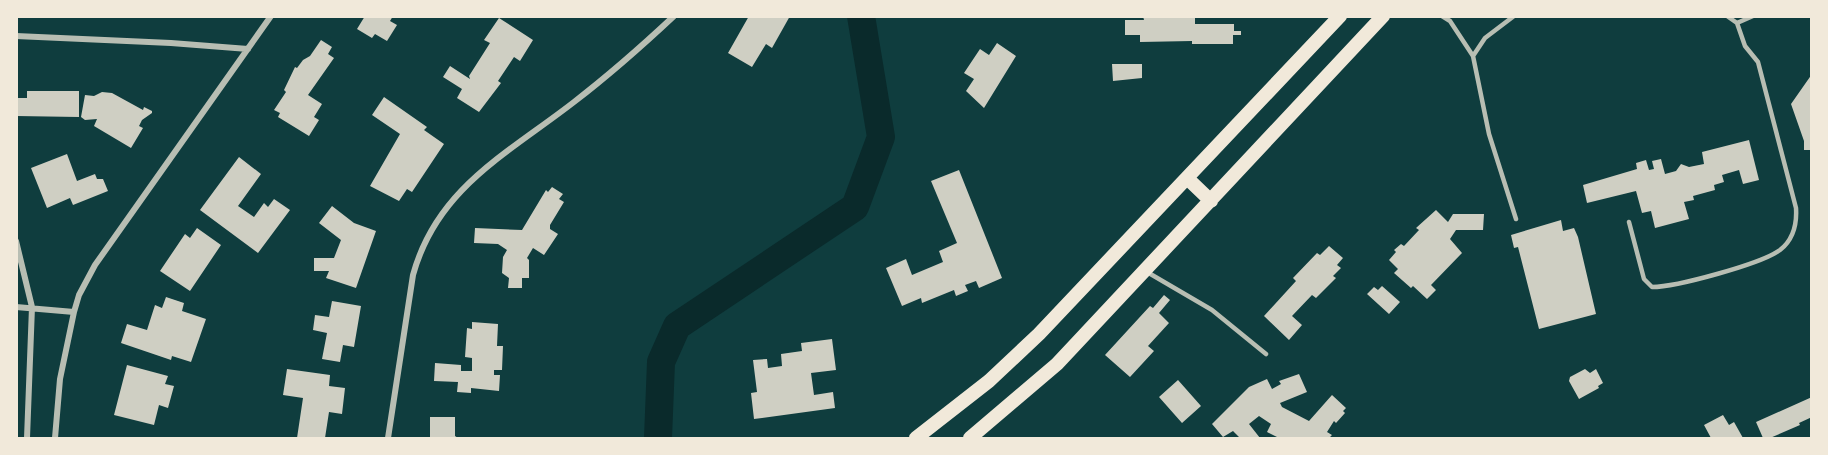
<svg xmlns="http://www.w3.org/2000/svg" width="1828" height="455" font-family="'Nunito Sans',sans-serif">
  <rect width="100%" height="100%" fill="#0f3d3e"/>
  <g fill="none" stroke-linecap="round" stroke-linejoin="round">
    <path stroke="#0a2a2b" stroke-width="28" d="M658 438 661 362 677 326 855 207 881 137 861 16"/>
  </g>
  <path fill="#cfcfc3" d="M365 16H393L390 21 397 25 387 41 375 34 372 38 357 29Z
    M749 16H790L772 48 766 44 752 67 728 53Z
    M1143 16H1195V24H1234V31H1241V35H1233V44H1192V41L1140 42V35H1125V20H1144Z
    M499 18 533 40 520 61 514 57 498 81 501 83 479 112 457 98 462 89 443 77 450 66 470 79 469 76 490 43 484 40Z
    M321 40 332 47 328 54 334 58 308 95 322 104 314 117 319 120 309 136 278 117 280 113 274 110 286 92 284 90 295 67 297 68 303 60 310 56Z
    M997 43 1016 56 984 108 966 91 974 79 964 73 980 49 989 55Z
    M1112 64H1142V78L1113 81Z
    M1812 74V150H1804V141L1791 104Z
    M27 91H79V117L16 116V98H27Z
    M102 92 112 93 143 110 144 107 152 111V113L142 120 139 126 143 128 131 148 94 126 97 119 85 120 81 117 85 95 94 96Z
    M384 97 427 127 424 130 444 144 412 192 407 189 399 201 370 186 400 134 372 115Z
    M1749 140 1759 180 1743 184 1739 170 1722 175 1724 182 1714 185 1715 190 1693 196 1694 200 1684 202 1689 219 1655 228 1651 211 1642 213 1636 191 1587 203 1583 185 1637 169 1636 163 1646 160 1649 170 1654 169 1652 161 1661 159 1665 174 1676 171 1681 164 1689 167 1704 164 1702 152Z
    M67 154 77 181 95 174 97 179H103L108 191 73 205 70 198 47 208 31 168Z
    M239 157 261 174 238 206 254 217 264 203 268 207 274 199 290 210 258 253 200 210Z
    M959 170 1002 278 979 288 976 281 965 285 968 291 956 296 954 290 922 303 921 298 902 306 886 268 906 259 912 275 943 262 939 251 957 243 931 181Z
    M552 187 563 194 559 199 564 202 550 225V229L558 234 544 255 533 248 527 258 529 260V278H522V288H508L509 278 502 273 503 257 507 250 498 244 474 243 475 228 522 230 546 190 548 192Z
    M332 206 354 223 376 231 356 288 326 278 329 271H314V258H334L341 240 319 223Z
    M1436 210 1448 222 1453 214H1484L1483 230H1456L1450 239 1462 253 1431 285 1436 290 1427 299 1413 286 1411 288 1394 273 1398 269 1389 260 1396 252 1394 250 1401 244 1404 246 1419 230 1416 228Z
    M1561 220 1563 231 1574 228 1578 237 1596 314 1539 329 1518 247 1514 248 1511 235Z
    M197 228 221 245 190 291 160 271 185 234 190 238Z
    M1329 246 1343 258 1337 265 1341 268 1333 276 1336 278 1316 298 1312 295 1292 316 1302 325 1289 340 1264 316 1296 281 1293 278 1317 253 1320 255Z
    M1382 286 1400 302 1389 314 1367 294 1374 287 1378 290Z
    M1164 295 1170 300 1159 313 1169 323 1148 346 1154 351 1130 377 1105 355 1150 306 1153 308Z
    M166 297 184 303 182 311 206 319 191 362 172 356 171 360 121 343 127 324 147 330 155 305 162 308Z
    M332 301 361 306 354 347 343 345 340 362 322 359 327 333 313 330 315 315 329 317Z
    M472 322 498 324 497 346H503L502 370H494V375H500L499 391 471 388V393L457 392 458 382 434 381 435 363 461 365V371H472V358L465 357 467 328 472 329Z
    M832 339 836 370 811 373 814 395 833 392 835 408 754 419 751 393 757 392 753 360 767 359 768 368 782 366 781 354 802 351 801 343Z
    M127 365 168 376 165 384 174 386 168 408 159 405 154 425 114 415Z
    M287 369 330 375 329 386 345 388 342 414 329 412 325 438H297L303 398 283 395Z
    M1585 369 1590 373 1596 369 1603 383 1598 386 1599 388 1579 399 1569 381 1570 377Z
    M1299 374 1307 392 1280 403 1282 407 1309 421 1332 395 1346 408 1343 411 1345 413 1336 423 1334 421 1327 432 1332 435 1329 438H1279L1267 432 1271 424 1259 416 1249 424 1260 438H1240L1233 431 1223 437 1212 424 1249 387 1267 379 1272 389 1281 384 1279 381Z
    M1178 380 1201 406 1182 423 1159 397Z
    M1812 397V417L1799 423 1800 425 1770 438H1763L1756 422Z
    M1723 415 1729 425 1734 422 1743 438H1711L1704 425Z
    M430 417H455V436L458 438H430Z"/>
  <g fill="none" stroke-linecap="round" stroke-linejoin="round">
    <path stroke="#b8beb3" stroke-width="4.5" d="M1442 16 1450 21 1473 56 1489 134 1516 219
      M1727 16 1737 23 1753 16
      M1473 56 1485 38 1514 16
      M1629 222 1644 279 1652 287C1676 287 1761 264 1780 250 1794 239 1797 224 1796 208L1758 62 1745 46 1737 23
      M1147 272 1212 310 1266 354"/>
    <path stroke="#b8beb3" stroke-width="6" d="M16 36 171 43 248 49
      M16 241 32 307 27 438
      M16 307 74 312 79 295 95 265 271 16
      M55 438 60 379 74 312
      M388 438 413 275C437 188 507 154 574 102 609 75 642 46 674 16"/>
    <path stroke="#f1e9da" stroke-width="14" d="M1187 178 1211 201
      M916 438 989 381 1039 334 1340 16
      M970 438 1057 364 1383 16"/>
  </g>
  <rect width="1828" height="455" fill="none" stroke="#f1e9da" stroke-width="36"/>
</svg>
